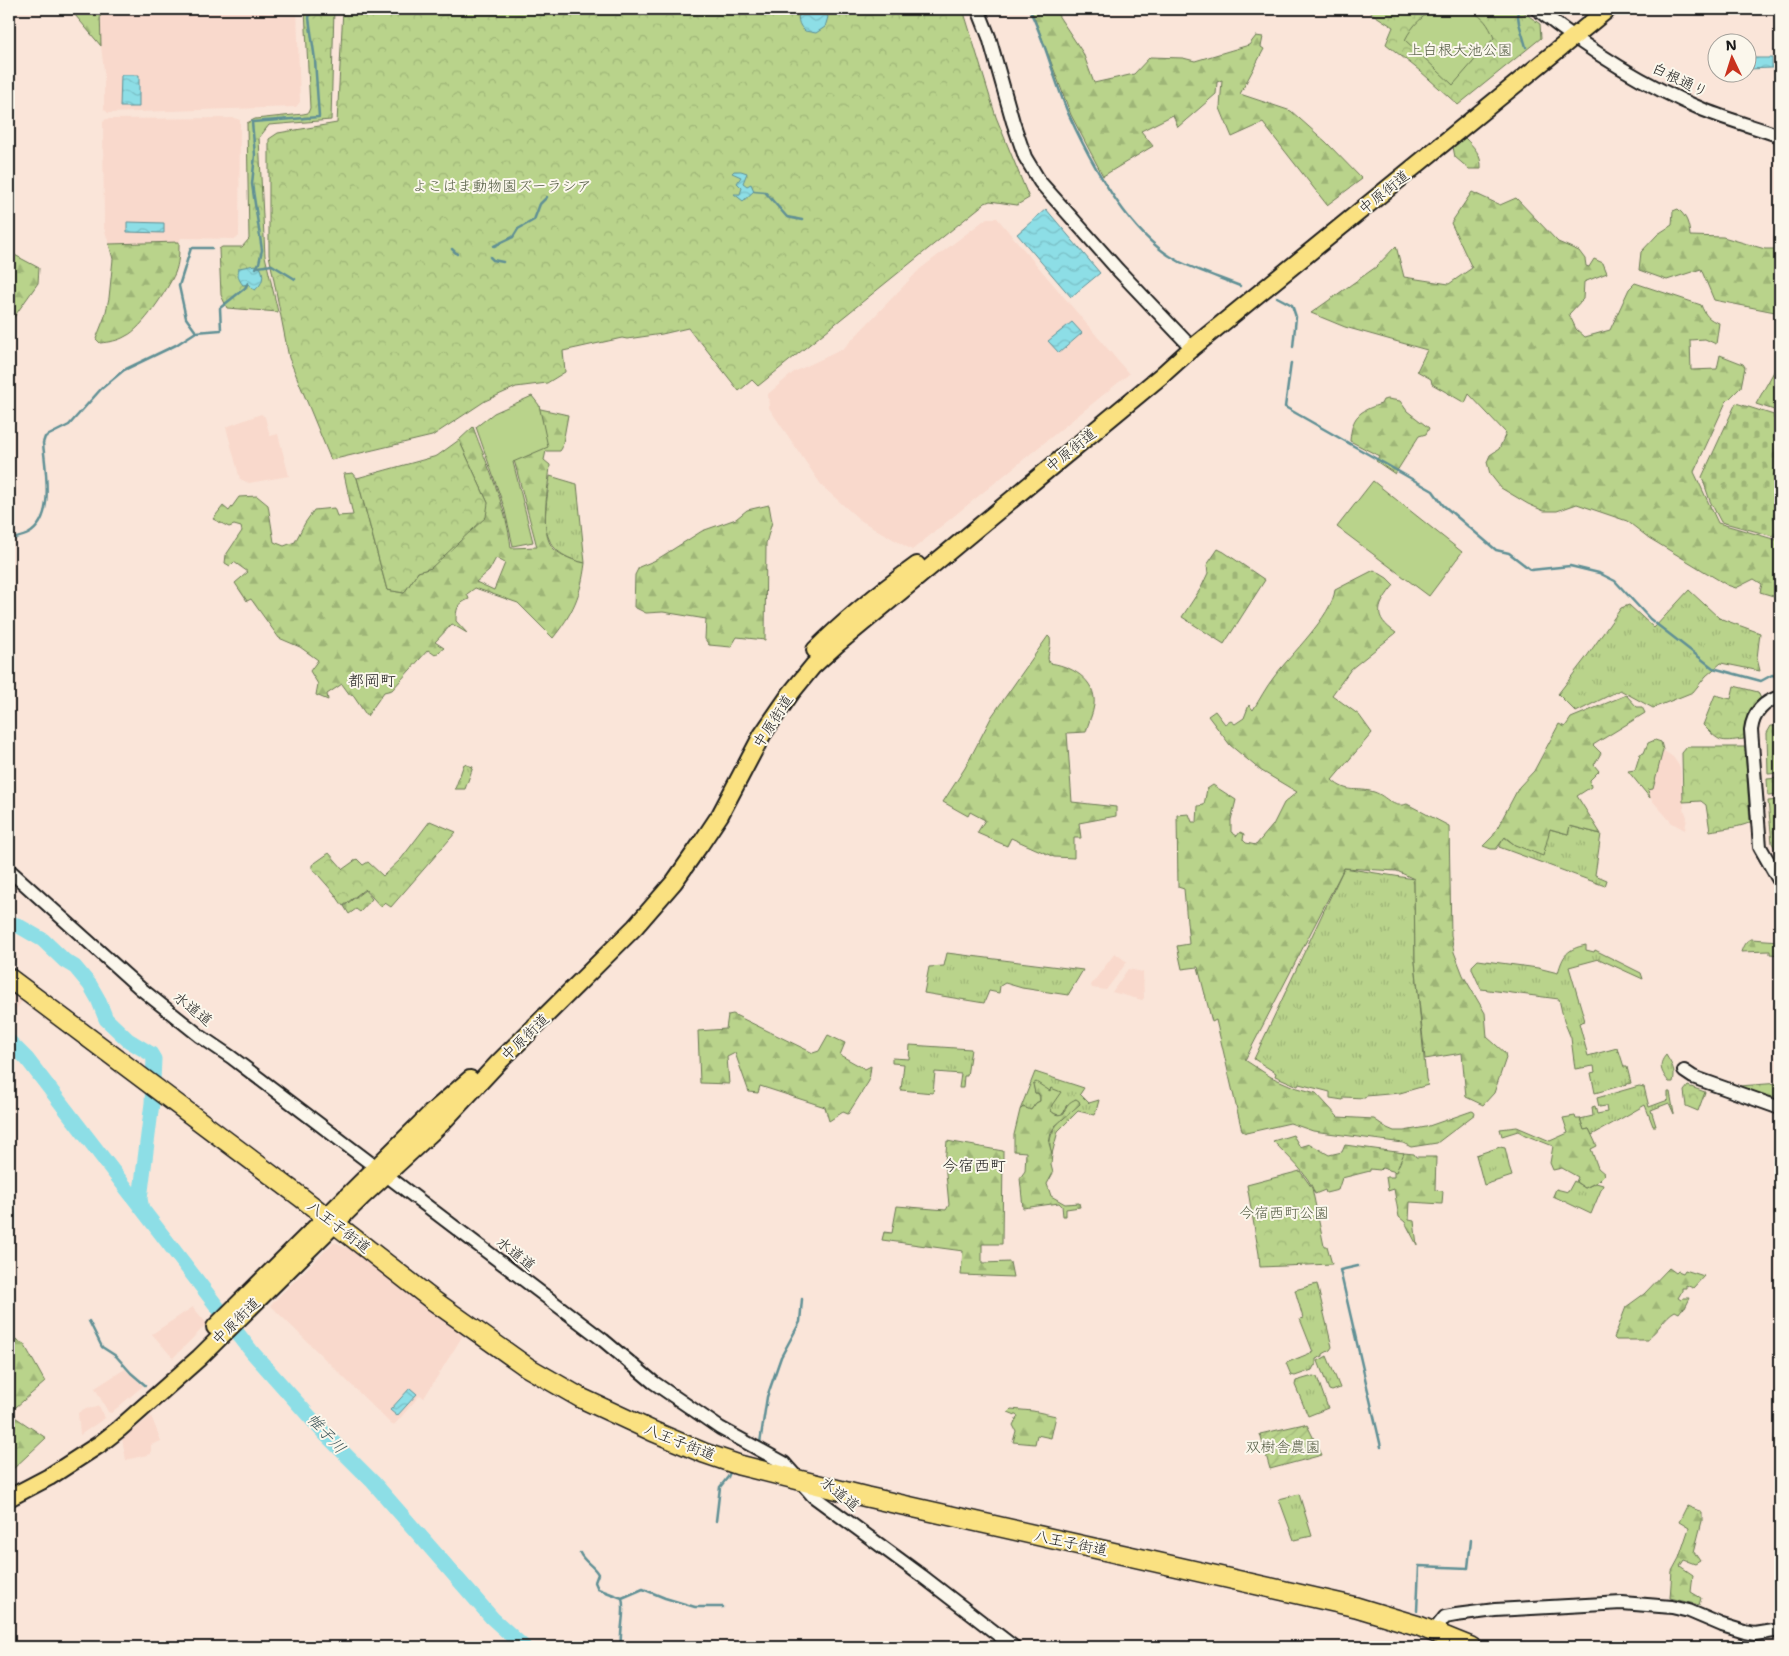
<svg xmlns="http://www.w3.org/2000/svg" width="1789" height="1656" font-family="'Shantell Sans','Klee One',sans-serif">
  <defs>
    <pattern id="grass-tufts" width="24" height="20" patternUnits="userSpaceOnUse" patternTransform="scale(1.25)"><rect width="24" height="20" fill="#b9d38b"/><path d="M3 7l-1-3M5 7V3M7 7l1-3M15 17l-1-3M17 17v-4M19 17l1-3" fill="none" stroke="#9eb577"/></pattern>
    <pattern id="forest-firs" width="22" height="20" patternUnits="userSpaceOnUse" patternTransform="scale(1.25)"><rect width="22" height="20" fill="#b9d38b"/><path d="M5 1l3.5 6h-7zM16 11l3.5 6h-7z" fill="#9eb577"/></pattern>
    <pattern id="cemetery-stones" width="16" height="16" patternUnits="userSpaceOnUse" patternTransform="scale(1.25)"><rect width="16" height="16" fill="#b9d38b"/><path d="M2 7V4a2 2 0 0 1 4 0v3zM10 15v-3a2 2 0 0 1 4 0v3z" fill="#9eb577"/></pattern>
    <pattern id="park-crowns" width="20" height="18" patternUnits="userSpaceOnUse" patternTransform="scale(1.25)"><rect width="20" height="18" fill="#b9d38b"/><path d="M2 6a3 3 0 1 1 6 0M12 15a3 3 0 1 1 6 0" fill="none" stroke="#9eb577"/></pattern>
    <pattern id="garden-furrows" width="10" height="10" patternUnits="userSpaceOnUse" patternTransform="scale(1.25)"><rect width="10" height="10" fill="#b9d38b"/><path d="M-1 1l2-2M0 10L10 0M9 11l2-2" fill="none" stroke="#9eb577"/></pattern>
    <pattern id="water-waves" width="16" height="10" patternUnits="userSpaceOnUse" patternTransform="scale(1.25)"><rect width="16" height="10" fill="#8ddee6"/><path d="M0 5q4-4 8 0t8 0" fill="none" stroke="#79bec5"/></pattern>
  </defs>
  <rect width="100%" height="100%" fill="#fae5d9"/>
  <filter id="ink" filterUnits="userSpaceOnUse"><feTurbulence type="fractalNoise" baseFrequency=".02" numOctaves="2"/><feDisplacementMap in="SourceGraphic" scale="10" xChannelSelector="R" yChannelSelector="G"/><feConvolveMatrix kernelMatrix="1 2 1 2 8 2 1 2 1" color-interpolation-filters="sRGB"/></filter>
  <g filter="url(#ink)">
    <path fill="#f9d9cc" d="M100 9H297L300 102 296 107 108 113 104 109V71L101 46Z
      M234 118 240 120 239 236 236 239 181 238 179 242 109 244 104 228 103 122 106 119Z
      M987 218H997L1129 374 912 550 860 520 822 486 769 408 768 394 794 372 843 349 920 269Z
      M261 414 265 417 270 436 278 434 289 476 249 483 240 479 226 427Z
      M1663 750 1673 757 1680 767 1684 809 1687 817 1685 830 1672 823 1650 798 1648 789 1657 772Z
      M1115 953 1127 962 1106 990 1092 988 1091 985Z
      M1128 969 1143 972 1144 998 1142 1000 1112 992Z
      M9 988 23 1000 9 1018Z
      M333 1243H338L345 1248 349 1244 465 1332 424 1398 420 1395 395 1424 392 1425 270 1305Z
      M193 1307 207 1324 173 1358 152 1334Z
      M125 1369 143 1386 111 1413 108 1412 95 1388Z
      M99 1406 105 1418 80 1435 78 1413 84 1409 93 1408Z
      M151 1416 161 1441 151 1445V1454L126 1460 122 1439Z"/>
    <path fill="url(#grass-tufts)" stroke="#6a7854" d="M550 476 577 484 585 563C534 552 545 517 550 476Z
      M1689 590 1719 618 1760 633 1757 658 1760 671 1721 663 1706 676 1693 692 1653 708 1620 690 1576 712 1558 694 1585 659 1621 608 1629 605 1654 628Z
      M1771 726H1779L1780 773 1768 774 1767 733Z
      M464 764 473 767 465 789H455Z
      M1780 778V795L1768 796 1767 779Z
      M1780 800V850L1777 852 1772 843 1768 801Z
      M1569 826 1601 834 1595 875 1607 880 1605 886 1499 847 1504 837 1515 845 1549 829 1568 834Z
      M1344 868 1414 879 1415 961 1426 1079 1428 1085 1400 1093 1366 1096 1365 1098 1343 1097V1100L1330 1098V1092L1299 1084 1298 1086 1275 1076 1276 1073 1254 1059Z
      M1586 945V950L1594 952 1595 950 1641 973 1643 979 1599 959 1569 967 1585 1021 1579 1023 1588 1056 1617 1048 1618 1052 1619 1051 1624 1067H1627L1631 1083 1595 1093 1591 1073 1595 1072 1594 1066 1575 1069 1571 1038 1564 1021 1559 999 1481 989 1472 969V966L1478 960 1538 968 1558 973C1563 955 1567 949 1586 945Z
      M947 953 1083 970 1068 995 1022 988 1005 983 1000 986 999 993 989 991 984 1003 924 993 929 967 944 966Z
      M910 1045 971 1049 967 1076H964L963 1088H959L961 1074 935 1072 933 1093 901 1090 904 1064 892 1063V1058L909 1059Z
      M1666 1055C1672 1065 1676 1070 1673 1082H1669C1662 1073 1657 1065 1666 1055Z
      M1035 1072 1084 1088 1080 1094 1089 1103 1099 1100 1095 1115 1078 1111 1058 1131 1052 1154C1043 1133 1064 1115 1079 1104L1076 1099 1066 1106 1064 1113C1059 1116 1056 1115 1051 1111V1088L1050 1091 1034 1087 1035 1093H1038L1040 1096V1101L1036 1103 1031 1110H1020Z
      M1639 1086 1644 1087 1649 1107 1668 1100V1092H1670L1674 1114 1669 1103 1651 1110 1656 1126H1653L1645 1105 1592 1135 1589 1129 1584 1130 1580 1119 1593 1116 1592 1107 1595 1106 1597 1114 1607 1112 1606 1106 1599 1107 1597 1098Z
      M1500 1147 1505 1148C1508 1157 1508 1166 1512 1176L1484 1185 1476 1155Z
      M1574 1181 1585 1188 1596 1183 1603 1185 1591 1214 1553 1196 1556 1189 1568 1192Z
      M1317 1284 1332 1347 1330 1350 1323 1354V1356L1316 1359V1365L1314 1366 1312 1370 1295 1376 1291 1375 1286 1363 1313 1352 1300 1319 1303 1318 1295 1290Z
      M1327 1356 1340 1388 1332 1391 1329 1390 1318 1361Z
      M1313 1376 1317 1377 1328 1408 1308 1416 1295 1385 1296 1381Z
      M1299 1494 1312 1536 1294 1540 1279 1499Z"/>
    <path fill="url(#forest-firs)" stroke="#6a7854" fill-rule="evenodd" d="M70 9H100L101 46Z
      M1031 9H1054L1083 53 1094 83 1134 74 1150 57 1183 58 1195 61 1249 45 1256 36 1263 37 1261 47 1264 49 1240 94 1291 111 1326 142 1362 179 1327 205 1263 123 1232 137 1220 108 1222 80 1217 82 1216 94 1178 127 1173 115 1141 131 1153 146 1103 176 1071 115Z
      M1465 138C1474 147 1482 155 1481 169H1469L1455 157 1453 147Z
      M1472 192 1500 205 1516 198 1558 242 1579 251 1585 259 1586 266 1589 267 1594 259 1603 263 1607 273 1584 282 1583 299 1569 314 1576 329 1585 337 1610 330 1629 289 1635 283 1701 305C1705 315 1709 320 1719 323L1716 344 1705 339 1690 340 1691 370 1717 369 1720 355 1743 364 1745 367 1741 387 1726 402 1694 472 1718 523 1780 541V598L1760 592 1762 584 1754 579 1736 588 1727 585 1649 538 1627 521 1577 504 1557 511H1544L1528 504 1501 488 1490 474 1487 462 1490 455 1499 449 1506 433 1469 394 1465 403 1432 384 1431 379 1417 371 1427 350 1345 327 1311 313 1376 267 1396 246 1404 277 1449 284 1472 268 1451 223Z
      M1678 209C1687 217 1689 224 1690 236L1723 237 1765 249H1780V313L1714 300 1701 269 1667 280 1639 270 1641 252 1658 234 1672 225 1673 211Z
      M179 242C179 253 179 263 175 273 168 289 142 329 126 336 118 341 109 342 100 343L96 339 105 316 109 298 113 259 109 244Z
      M9 252 39 268 38 283 9 324Z
      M1780 363V412L1756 404 1776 368Z
      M1388 399 1400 401 1407 411 1429 428 1426 434 1419 436 1395 474 1376 461 1379 456 1350 441C1352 416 1359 411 1381 404L1383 400Z
      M536 408 568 415 562 448 560 451H546L544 460 550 465C549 485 538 534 554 549 562 556 574 561 585 563 581 595 573 613 553 638L518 603 475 588 467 594 469 599C457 604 456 609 456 621L467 633 452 624 435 642 444 648 435 655 428 650 392 690 384 692 367 716 352 694 350 695 342 684 327 694 328 700 316 695 318 684 310 671 318 660 300 647 279 638 251 599 247 601 235 583 248 572 234 562 230 566 225 563 226 555 242 531 241 527 234 525 229 527 213 519 223 506 229 511 239 497 257 496 268 505 274 542 284 546 295 542 305 523 314 510 334 508 337 516 353 515 344 474 353 473 357 478 387 590 404 593 418 572 431 568 488 503 459 440 473 427C487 465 507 508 511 548L537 547 514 460ZM496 558 505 563 494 590 476 582 489 571Z
      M769 505 772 522 766 543 765 640 737 637 731 647 709 645 705 639 706 619 663 612 646 613 634 607 635 575 639 567 656 560 702 531 736 519 747 510Z
      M1374 570 1387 578 1394 585C1377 606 1372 616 1396 633L1351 669 1332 695 1359 715 1372 733 1332 780C1347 794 1357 787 1374 792 1387 796 1392 809 1407 804L1449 826 1451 935 1454 952 1463 975 1485 1013 1487 1037 1505 1053 1506 1058 1494 1093 1483 1105 1466 1097 1462 1053 1425 1059 1415 961 1414 879 1397 871 1344 868 1245 1060 1271 1077 1294 1087 1316 1093 1338 1117 1374 1119 1387 1128 1394 1131H1404L1426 1127 1472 1111 1474 1112 1475 1114 1437 1143 1411 1147 1403 1143 1313 1131 1290 1123 1246 1133 1242 1131 1216 1020 1212 1022 1198 967 1182 969 1177 946 1189 944 1184 889 1178 887 1177 815 1189 814 1192 822H1197L1198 806 1204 805 1207 789 1213 785 1236 800 1231 820V832L1237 836 1240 832 1244 834 1243 840 1246 843 1256 845 1273 825 1284 803 1297 792 1260 770 1230 745 1208 716 1215 711 1225 724 1231 721 1235 724 1244 718 1249 705 1253 710C1260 699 1266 687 1274 677 1290 655 1332 616 1335 590Z
      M1048 636 1050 638C1052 647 1046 654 1049 663 1069 665 1097 679 1094 705 1093 714 1088 723 1086 732L1067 733 1072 802 1116 807V816L1079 823 1081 838H1074V858L1054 857 1011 838 1007 846 977 833 985 820 970 812 968 816 943 802 965 768 992 716Z
      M1626 695 1637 707H1642L1645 713 1593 745 1601 753 1594 765 1599 771 1590 780 1591 787 1577 796 1601 834 1570 826 1568 834 1550 829 1543 856 1515 845 1505 837 1496 849H1491L1483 846 1493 836 1519 787 1534 771 1559 724 1565 727 1571 718Z
      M1655 740 1661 742 1663 750 1653 789 1648 790 1650 798 1628 771 1635 770 1640 754 1644 753 1648 743Z
      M1751 939 1780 941V955L1770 954V951L1741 952C1743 946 1745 941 1751 939Z
      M733 1014 813 1053 819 1051 828 1035 845 1043 840 1055 865 1069 871 1066 869 1081 848 1114 843 1112 829 1121 825 1107 760 1086 758 1093 749 1092 735 1053 727 1057 729 1084 700 1083 698 1031 726 1029 728 1015Z
      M1036 1082 1050 1091 1051 1088 1061 1092 1052 1105 1051 1111C1055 1115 1059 1116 1064 1113 1066 1105 1069 1102 1076 1099L1079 1101 1080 1104 1055 1126 1051 1133 1049 1143 1052 1154 1051 1165 1053 1173 1047 1184 1051 1196 1065 1204 1079 1203 1080 1207 1066 1209V1216H1063L1062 1206 1059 1203 1023 1208 1020 1178 1025 1171 1026 1152 1014 1151V1135L1020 1110 1023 1107 1031 1110 1036 1103 1040 1101V1096L1038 1093H1035L1033 1084Z
      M1575 1116 1576 1119H1580L1584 1130 1589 1129 1597 1146 1591 1149 1598 1168 1605 1174 1597 1182 1585 1188 1576 1182 1578 1177 1562 1168 1553 1170 1550 1163 1553 1146 1525 1135 1518 1131 1502 1136 1500 1129 1517 1127 1550 1141 1568 1133 1563 1118Z
      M947 1141 1003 1151 1002 1244H982V1263L1010 1262 1013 1277 961 1275 963 1251 882 1240 884 1232 892 1233 897 1206 946 1210 949 1205 945 1163Z
      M1394 1152 1414 1154 1416 1157H1436L1435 1190 1443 1191 1442 1204 1410 1202 1409 1220 1414 1221 1417 1245 1405 1222 1399 1217 1394 1189 1388 1191 1386 1177H1394Z
      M1669 1268 1676 1273 1678 1271 1683 1273 1685 1270 1704 1276 1693 1288 1686 1285V1288H1682V1291L1678 1298 1681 1300 1683 1298H1690L1685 1308 1682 1309 1679 1313 1675 1311C1664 1317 1659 1330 1649 1337L1648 1340H1616L1614 1338 1626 1307 1644 1294Z
      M9 1337 24 1344 45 1382 9 1413 46 1438 12 1470H9Z
      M1011 1409 1033 1411 1056 1416 1051 1438 1037 1435 1035 1444 1013 1442 1016 1431 1013 1425 1018 1416 1008 1412Z
      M1687 1506 1702 1512V1521L1694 1552 1700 1561 1695 1564 1684 1560 1680 1566 1693 1575 1691 1592 1701 1598 1699 1605 1670 1598 1672 1571 1679 1558 1689 1528 1679 1522Z"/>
    <path fill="url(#cemetery-stones)" stroke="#6a7854" d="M1736 403 1780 417V538L1721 522 1710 501 1702 477Z
      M1218 549 1224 552 1265 580 1224 644 1182 617 1201 588 1208 573 1207 565Z
      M365 890 372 899 360 912 356 909 349 914 344 906Z
      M1293 1135 1300 1147 1310 1144 1329 1155 1342 1152 1345 1145 1404 1153 1396 1172 1382 1168 1380 1170 1370 1169V1171L1342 1178 1338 1190 1326 1193 1325 1190 1315 1194C1308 1173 1288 1157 1273 1141Z"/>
    <path fill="url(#park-crowns)" stroke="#6a7854" d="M305 9H334L331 120 269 125 259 138 265 256 278 312 227 308 221 295 219 249 222 247H242L249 239 247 123 255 119 303 114 308 113 310 108Z
      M343 9H963L996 117 1029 198 1017 205 990 201 985 203 758 386 752 380 739 391 699 340H697L688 328 662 334 627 339 622 338 563 351 565 372 547 383 516 387 485 401 432 436 331 460 289 358 269 255V139L278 133 337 123Z
      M1365 9H1514L1522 11 1540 24 1541 38 1458 105 1420 71 1386 44 1393 27Z
      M459 440 488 503 486 517 431 568 418 572 404 593 387 590 357 478 437 456Z
      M1734 686 1758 692 1761 699C1749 710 1744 722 1744 739 1719 742 1721 743 1703 725L1715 695 1731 699Z
      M1687 747H1745L1750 822C1744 827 1720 829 1710 831L1706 805 1701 801 1683 802 1682 753Z
      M430 821 456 832 391 907 385 903 381 907 365 889 343 906 334 893 312 868V865L329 853 343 869 357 859 363 865 368 862 383 876 401 859Z
      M1780 1083V1095L1770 1097 1739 1086Z
      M1688 1086 1705 1092 1698 1111 1686 1106 1684 1091Z
      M1300 1171 1312 1188 1324 1246H1327L1332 1264 1260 1267 1259 1254 1247 1185Z"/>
    <path fill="url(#garden-furrows)" stroke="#6a7854" d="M1304 1424 1305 1426 1307 1425 1322 1455 1270 1469 1260 1434Z"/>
    <path fill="#b9d38b" stroke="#6a7854" d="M1440 9C1467 9 1483 9 1494 38L1453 85 1405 40C1412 26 1424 12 1440 9Z
      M532 396 539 405 548 447 513 462 533 542 513 546 504 507 476 427 494 413Z
      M1373 481 1462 552 1429 596 1337 527Z"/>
    <path fill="url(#water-waves)" stroke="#609095" d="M802 9H824L828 17 825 27 816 33 805 31C798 25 796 17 802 9Z
      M1748 58H1772V68L1749 69Z
      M121 75H139V107H120Z
      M734 171H741L747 173 743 183 747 186 751 184 754 191 743 201 734 194H740L742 188 737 183 741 177 732 173Z
      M1046 209 1100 273 1071 297 1017 234Z
      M127 222 164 223V233L127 232Z
      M255 265 260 267C265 275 263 284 255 290L251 288 249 284 243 285C238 279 237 275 239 268Z
      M1072 322 1082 333 1059 353 1048 341Z
      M410 1388 417 1394 397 1416 390 1410Z"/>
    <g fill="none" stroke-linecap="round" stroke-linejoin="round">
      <path stroke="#609095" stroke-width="2.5" d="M1029 9C1046 42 1054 81 1069 115 1092 165 1130 237 1180 262 1199 271 1220 278 1240 286
        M1517 9 1519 23 1526 47
        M754 191 765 192 787 217 802 220
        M494 246 513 237 518 229 534 220 540 204 547 197
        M452 249 457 254
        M490 257 493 260 503 262
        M258 267 272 265 295 279
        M256 268 259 263 262 250 252 184 255 155 252 122 319 117 315 60 309 18 311 9
        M1277 297 1292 305 1296 317 1293 347
        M196 332 186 318 179 286 191 248H212
        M1291 363 1285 407 1433 491 1443 505 1496 550 1509 553 1531 570 1570 566 1599 573 1615 581 1650 619 1713 668 1761 681 1772 675 1780 677
        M9 540C15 538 22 537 28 534 56 519 45 469 43 443L45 437 69 425 101 389 124 370 176 345 196 332 221 330 220 308 245 288 248 283
        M1358 1266 1340 1270 1381 1447
        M89 1321 102 1347 116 1356 131 1373 145 1385
        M760 1443 767 1397 781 1357 800 1322 802 1299
        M716 1521 720 1487 728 1477 731 1470
        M580 1553C584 1562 593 1565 598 1574L595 1582 598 1589 622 1598C626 1614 619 1631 621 1647
        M622 1598 643 1589 665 1598 695 1607H723
        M1417 1611 1419 1566 1468 1568 1471 1540"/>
      <path stroke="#8ddee6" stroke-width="15" d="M9 923 17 925 43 940 65 961 75 967 90 985 98 999 106 1019 128 1040 151 1054 154 1059 152 1103 140 1199 142 1209
        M9 1041 27 1059 252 1352 325 1434 373 1482 492 1618 524 1647"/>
      <g stroke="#1c1c1c" stroke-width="16">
        <path id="minor" d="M978 9 989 37 1013 122 1025 157 1040 182 1118 270 1192 348
          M1537 9C1588 50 1644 85 1704 110 1729 120 1755 127 1780 136
          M1780 697C1764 701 1753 713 1751 730L1760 847 1780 882
          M9 870 140 988 200 1036 231 1057 603 1340 653 1382 720 1428 784 1463 813 1496 922 1576 1014 1647
          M1684 1071 1693 1077 1780 1108
          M1433 1632 1445 1617 1456 1615 1495 1610 1622 1603 1672 1607 1689 1611 1722 1625 1745 1632 1755 1634 1780 1630"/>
      </g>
      <g stroke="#1c1c1c" stroke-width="20">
        <path id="major" d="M815 650C846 619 881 591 917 565
          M215 1327 431 1113 470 1079
          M9 1498 49 1477 100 1444 119 1429 199 1358 363 1196 442 1123 499 1062 635 927 674 882 700 845 720 815 762 735 791 693 813 666 836 645 1161 376 1192 348 1608 9"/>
      </g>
      <g stroke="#1c1c1c" stroke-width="22">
        <path id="highway" d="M9 978 302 1198 434 1301 527 1367 581 1398 652 1431 704 1453 739 1465 867 1497 1356 1607 1419 1626 1471 1647"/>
      </g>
      <use href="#minor" stroke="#fbf7ec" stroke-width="12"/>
      <use href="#major" stroke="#fae181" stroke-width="16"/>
      <use href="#highway" stroke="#fae181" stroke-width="19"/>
    </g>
  </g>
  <g text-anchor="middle" stroke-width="4" stroke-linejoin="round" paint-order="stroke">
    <g font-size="15" fill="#535c43" stroke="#fbf7ec">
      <text x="1460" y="55">上白根大池公園</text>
      <text x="502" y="191">よこはま動物園ズーラシア</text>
      <text x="1284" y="1218">今宿西町公園</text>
      <text x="1283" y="1452">双樹舎農園</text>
    </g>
    <g font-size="15" fill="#1c1c1c" stroke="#fbf7ec">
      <text transform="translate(1680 80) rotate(26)" y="5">白根通り</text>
      <text transform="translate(1384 192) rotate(-39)" y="5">中原街道</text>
      <text transform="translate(1071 450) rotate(-39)" y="5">中原街道</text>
      <text transform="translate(773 721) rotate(-57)" y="5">中原街道</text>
      <text transform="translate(193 1009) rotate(38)" y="5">水道道</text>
      <text transform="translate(525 1037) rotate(-44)" y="5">中原街道</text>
      <text transform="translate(339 1227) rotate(38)" y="5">八王子街道</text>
      <text transform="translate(516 1254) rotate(38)" y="5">水道道</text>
      <text transform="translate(236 1321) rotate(-44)" y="5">中原街道</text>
      <text transform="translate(680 1442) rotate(22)" y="5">八王子街道</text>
      <text transform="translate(840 1494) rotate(39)" y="5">水道道</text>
      <text transform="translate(1071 1543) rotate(12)" y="5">八王子街道</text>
    </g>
    <g font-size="16" fill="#1c1c1c" stroke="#fbf7ec">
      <text x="372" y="686">都岡町</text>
      <text x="974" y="1171">今宿西町</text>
    </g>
    <g font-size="16" font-style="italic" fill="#3e5659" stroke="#fbf7ec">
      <text transform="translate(327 1433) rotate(47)" y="6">帷子川</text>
    </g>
  </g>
  <rect width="1789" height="1656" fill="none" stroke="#fbf7ec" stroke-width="30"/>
  <rect x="15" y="15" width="1759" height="1626" fill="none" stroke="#1c1c1c" stroke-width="2" filter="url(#ink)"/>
  <g transform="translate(1732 58) rotate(356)"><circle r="24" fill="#fbf7ec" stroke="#a29f99"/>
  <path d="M0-4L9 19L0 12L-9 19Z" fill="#c8321e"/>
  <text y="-8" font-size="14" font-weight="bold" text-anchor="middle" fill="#1c1c1c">N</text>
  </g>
</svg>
